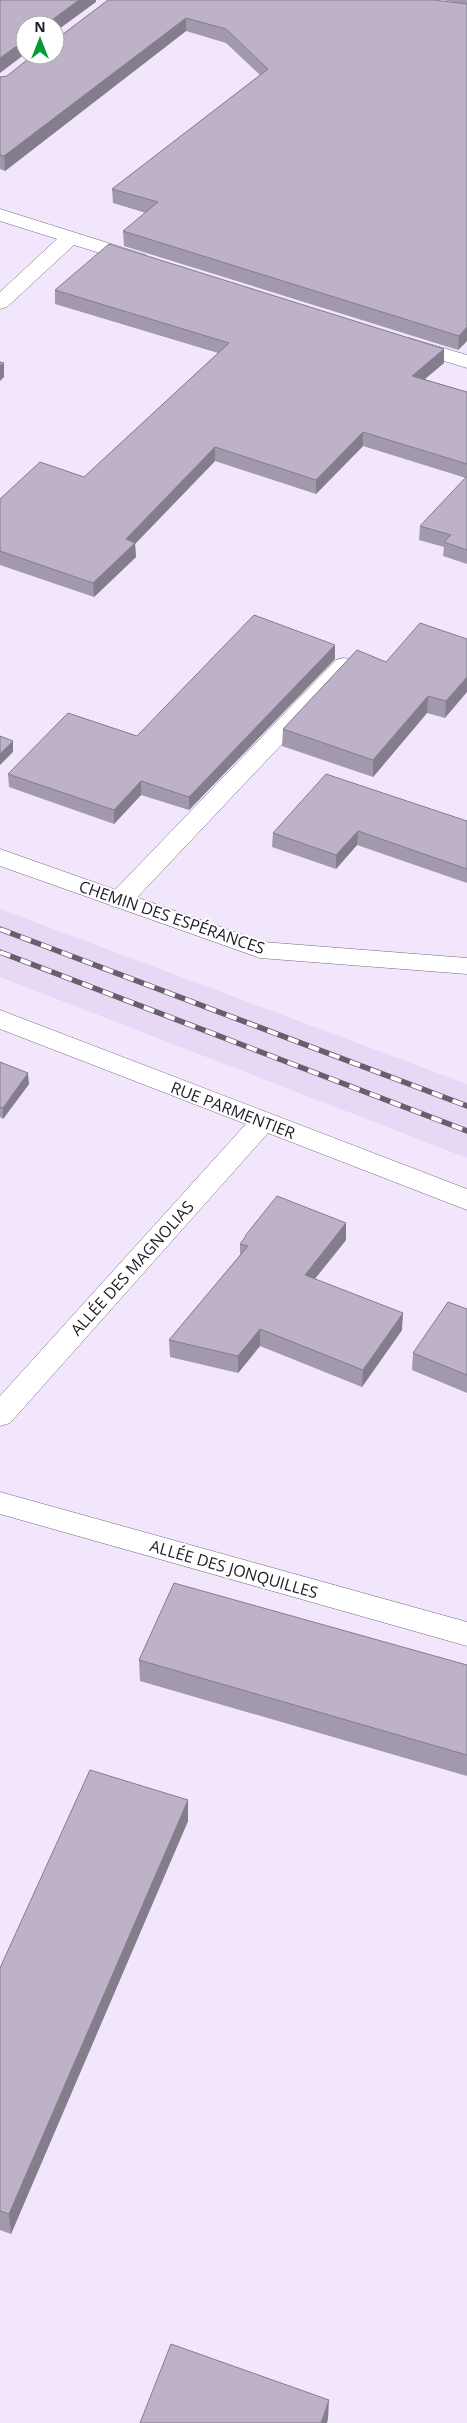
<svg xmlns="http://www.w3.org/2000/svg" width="467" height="2423" font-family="'Open Sans',sans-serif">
  <rect width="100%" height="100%" fill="#f2e6fd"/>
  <path fill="#e7d8f6" d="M0 909 467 1084V1158L0 977Z"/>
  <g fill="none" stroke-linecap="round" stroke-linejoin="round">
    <g stroke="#73697d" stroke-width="1">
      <path id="service" d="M344 658 352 660 356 665 352 670 129 906 120 908 111 906 107 900 111 894 336 660Z"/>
    </g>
    <g stroke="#73697d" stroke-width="1">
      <path id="minor" d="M0 209 146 255 149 259 146 263 139 265 74 245 7 307 0 309V292L57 239 0 221Z
        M409 338 467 355V368L402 348 399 344 402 340Z
        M0 849 263 942 467 958V974L260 958 0 866Z
        M0 1010 467 1189V1210L268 1133 10 1423 0 1426V1396L246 1124 0 1029Z
        M0 1492 467 1622V1646L0 1514Z"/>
    </g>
    <use href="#service" fill="#fff" fill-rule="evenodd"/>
    <use href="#minor" fill="#fff" fill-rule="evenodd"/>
    <g stroke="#675f6d" stroke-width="5.5">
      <path id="rail" d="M0 929 467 1106
        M0 952 467 1131"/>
    </g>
    <use href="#rail" stroke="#fff" stroke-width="4" stroke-dasharray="11" stroke-linecap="butt"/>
  </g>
  <path fill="#a399ac" d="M108 0 454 2 442 0H467V341L458 350 124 246 123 231 146 213 113 203 112 189 260 75 226 43 186 31 5 171 0 169V77L7 76Z
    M55 290 444 363 424 379 467 392V564L443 556 444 547 419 540 420 526 466 478 363 446 316 494 215 461 135 544 136 557 94 597 0 565V499L84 477 218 353 55 304Z
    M467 639 445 718 427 713 373 777 282 746 283 729 386 662Z
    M335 659 189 810 141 795 114 824 9 787 8 774 137 736Z
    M467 821V883L357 845 336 869 272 847 273 833Z
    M0 1062 29 1084 3 1119 0 1117Z
    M346 1223V1240L315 1279 402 1330 362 1387 260 1346 238 1373 170 1357 169 1340 240 1255V1244L245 1238V1236Z
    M467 1309V1393L412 1370 413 1353Z
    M139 1660 467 1665V1776L140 1681Z
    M188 1800V1821L11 2234 0 2230V1968Z"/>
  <path fill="#847d8c" d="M79 0H96V2L55 32V25H53V19Z
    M186 18V31L5 171 4 156Z
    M25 40V54L0 73V58Z
    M467 327V341L458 350 459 336Z
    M444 349V363L412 390V376Z
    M4 363V377L0 381V366Z
    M363 432V446L316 494V480Z
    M215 447V461L135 544 136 557 94 597 93 583 126 539Z
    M335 645V659L189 810V797Z
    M467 677V692L445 718 446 701Z
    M428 696 427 713 373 777V760Z
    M13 741V752L0 765V754Z
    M141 781V795L114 824V810Z
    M358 831 357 845 336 869V855Z
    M28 1073 29 1084 3 1119V1108Z
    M346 1223V1240L304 1292 305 1275Z
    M403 1313 402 1330 362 1387 363 1370Z
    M260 1329V1346L238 1373V1356Z
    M188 1800V1821L11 2234 9 2214Z
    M329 2400 328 2419 327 2423H321Z"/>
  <path fill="#bdb2c8" stroke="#847d8c" d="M0 0H79L53 19V25H25V40L0 58Z
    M108 0H434L467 4V327L459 336 123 231 158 202 112 189 268 69 226 29 186 18 4 156 0 155V77L7 76 33 55H55V36L62 35Z
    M109 244 444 349 412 376 467 392V464L363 432 316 480 215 447 126 539 135 543 93 583 0 551V499L40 462 84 477 229 343 55 290Z
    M0 362 4 363 0 366Z
    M467 476V550L444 542 451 535 420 526Z
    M254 615 335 645 189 797 141 781 114 810 8 774 68 713 137 736Z
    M420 623 467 639V677L446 701 428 696 373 760 283 729 357 650 386 662Z
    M0 736 13 741 0 754Z
    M326 774 467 821V869L358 831 336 855 273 833Z
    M0 1062 28 1073 3 1108 0 1107Z
    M277 1196 346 1223 305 1275 403 1313 363 1370 260 1329 238 1356 169 1340 248 1246 240 1244 246 1236H245Z
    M448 1302 467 1309V1375L413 1353Z
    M174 1583 467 1665V1755L139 1660Z
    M90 1770 188 1800 9 2214 0 2211V1968Z
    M171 2344 329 2400 321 2423H140Z"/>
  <g text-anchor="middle" stroke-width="4" stroke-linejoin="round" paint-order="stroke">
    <g font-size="16" fill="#1f1a23" stroke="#fff">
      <text transform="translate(172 917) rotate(19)" y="6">CHEMIN DES ESPÉRANCES</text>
      <text transform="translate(233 1110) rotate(21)" y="6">RUE PARMENTIER</text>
      <text transform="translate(132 1268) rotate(-48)" y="6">ALLÉE DES MAGNOLIAS</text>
      <text transform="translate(234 1569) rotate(16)" y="6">ALLÉE DES JONQUILLES</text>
    </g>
  </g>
  <g transform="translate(40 40)"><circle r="24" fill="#ffffff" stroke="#a5a3a7"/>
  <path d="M0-4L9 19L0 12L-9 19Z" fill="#049a33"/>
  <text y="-8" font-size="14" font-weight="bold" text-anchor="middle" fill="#1f1a23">N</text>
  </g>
</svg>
